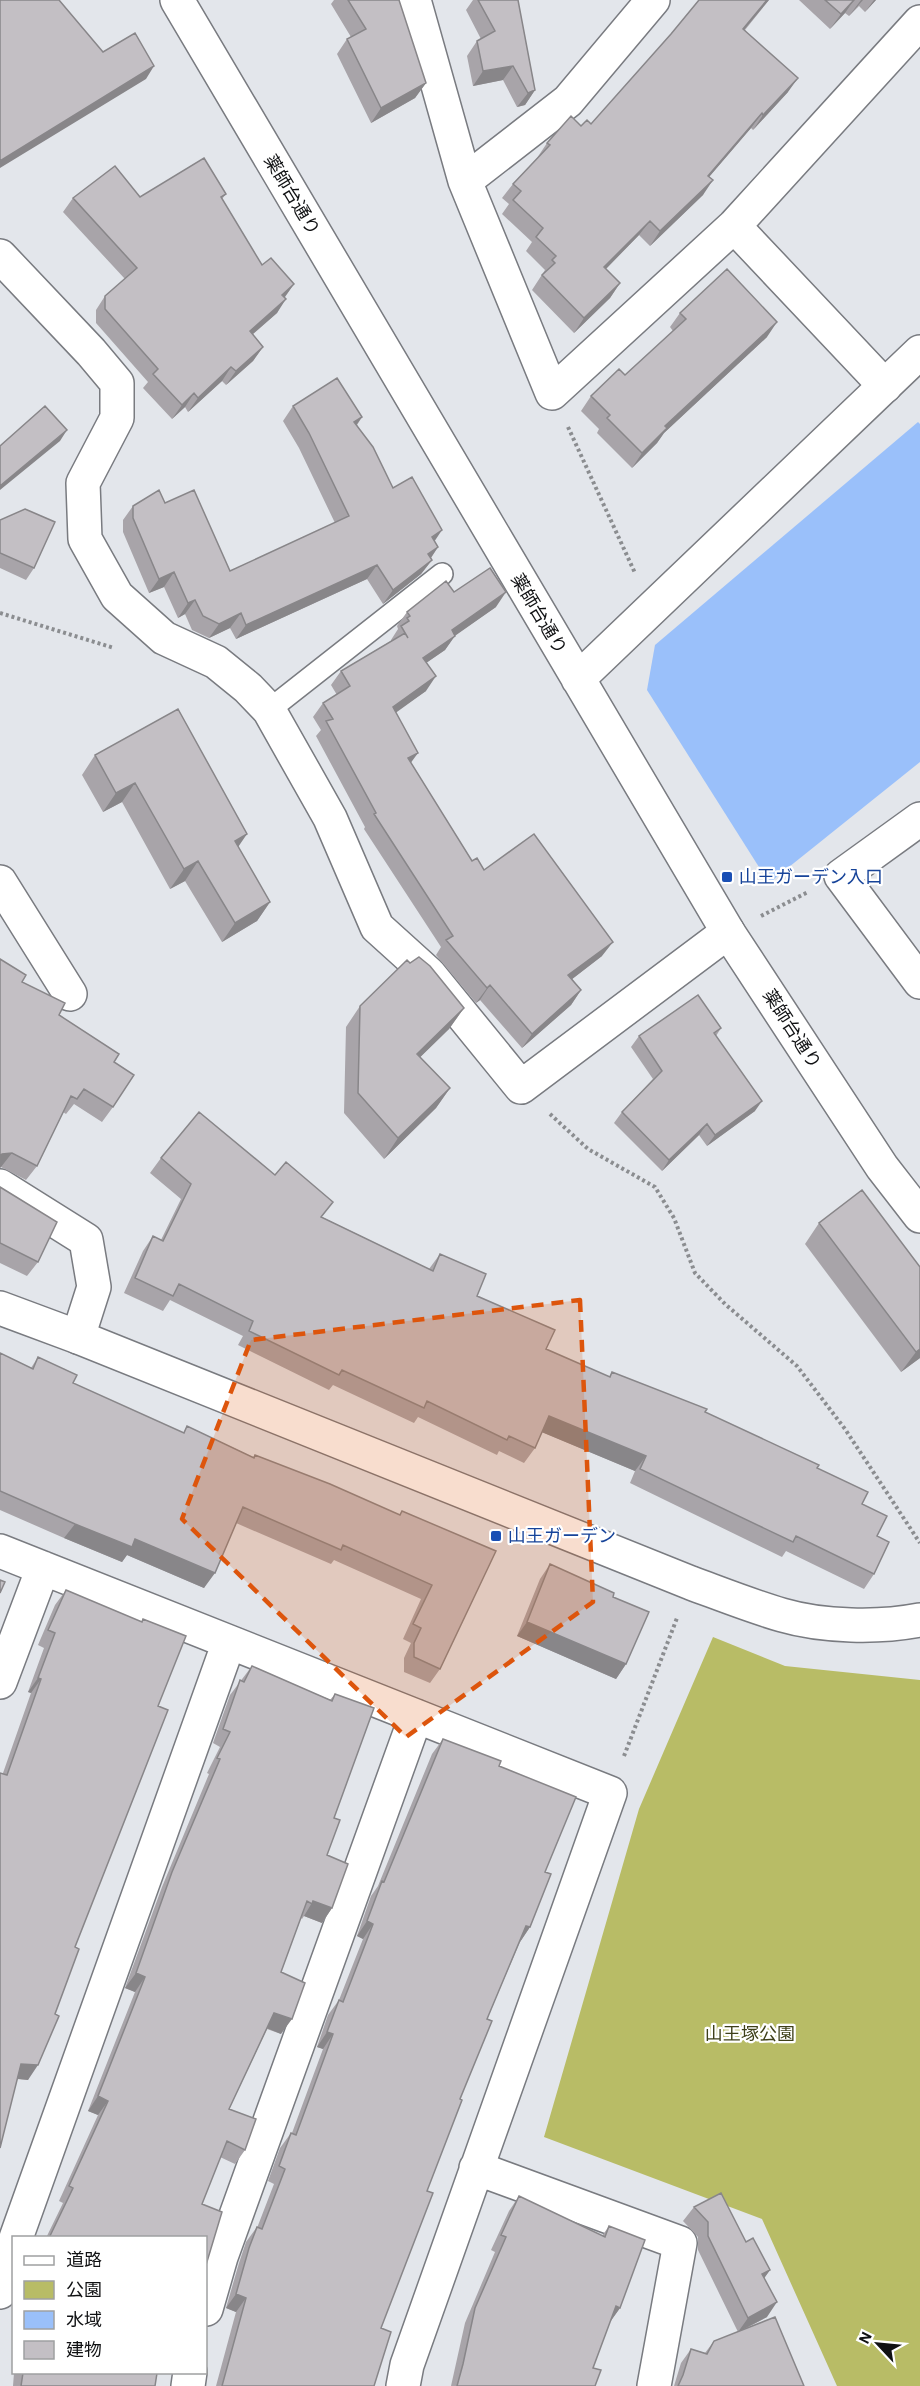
<svg xmlns="http://www.w3.org/2000/svg" width="920" height="2386" font-family="'Alegreya Sans','Noto Sans JP',sans-serif">
  <rect width="100%" height="100%" fill="#e3e6eb"/>
  <path fill="#b8bc66" d="M713 1637 785 1666 920 1680V2386H837L762 2219 544 2137 639 1809Z"/>
  <path fill="#9ac0fa" d="M918 422 920 424V762L769 883 647 690 655 645Z"/>
  <g fill="none" stroke-linecap="round" stroke-linejoin="round">
    <g stroke="#797b80" stroke-width="24">
      <path id="service" d="M269 710 442 574"/>
    </g>
    <g stroke="#797b80" stroke-width="36">
      <path id="minor" d="M414 0 465 181 552 393 734 226 920 22
        M465 181 568 101 653 0
        M734 226 885 386
        M0 256 91 352 117 383V418L83 483 85 539 117 596 164 638 216 662 248 688 269 710 330 818 377 927 429 974 521 1087 728 932
        M920 819 841 876 920 982
        M0 882 70 994
        M0 1186 86 1240 94 1287 78 1337
        M0 1551 610 1793 407 2365 403 2386
        M0 1682 43 1568
        M476 2168 680 2243 654 2386
        M16 2238 229 1642
        M0 2292 14 2247
        M206 2309 221 2257 416 1716
        M188 2386 190 2372"/>
    </g>
    <g stroke="#797b80" stroke-width="36">
      <path id="tertiary" d="M177 0 728 932 882 1167 920 1216
        M578 679 920 352
        M0 1308 78 1337 691 1583C721 1594 751 1606 782 1615 823 1627 879 1628 920 1620"/>
    </g>
    <path stroke="#8b8d90" stroke-width="4" stroke-dasharray="3 3" stroke-linecap="butt" d="M568 427 635 573
      M0 613 114 648
      M761 916 808 892
      M550 1114 588 1149 655 1187 674 1218 695 1273 725 1304 797 1366 845 1429 920 1543
      M624 1756 677 1618"/>
    <use href="#service" stroke="#fff" stroke-width="21"/>
    <use href="#minor" stroke="#fff" stroke-width="33"/>
    <use href="#tertiary" stroke="#fff" stroke-width="33"/>
  </g>
  <path fill="#a8a4a9" d="M334 0H399L426 83 415 98 371 123 337 54 347 39 351 37 331 4Z
    M473 0H518L535 90 525 105 517 107 503 80 473 86 467 56 477 41 481 39 466 10Z
    M699 0H769L745 30 788 92 753 130 751 128 709 177 703 195 650 246 639 235 606 269 620 283 610 298 574 333 532 290 545 270 526 251 532 242 502 214 509 204 502 198 513 184 537 158 547 143 581 126 591 124 671 34Z
    M799 0H876L865 12 859 6 849 16 845 13 830 29Z
    M226 194 222 199 262 265 294 284 285 297 277 313 253 334 263 347 253 361 226 385 222 381 188 412 185 407 172 419 143 388 148 382 96 323V310L105 296 125 279 63 212 73 198 140 197Z
    M680 313 767 337 664 433 657 443 632 468 597 433 599 429 581 411 591 396 625 375 673 331 670 327Z
    M293 406 362 417 357 425 393 488 438 547 431 558 432 560 421 574 383 604 367 579 236 639 230 628 209 638 192 630 185 614 178 618 164 587 149 593 123 532V520L133 506 165 503 230 571 335 523 299 448 283 421Z
    M0 520 34 568 26 580 0 568Z
    M454 592 496 607 455 635 445 650 426 663V691L395 712 411 763 472 861 602 956 572 979 581 990 571 1005 522 1048 480 1000 476 1003 436 955 441 947 364 829 365 827 316 736 321 730 313 717 323 703 337 695 331 685 341 671 391 641V640L398 629 397 626 407 612Z
    M95 755 238 847 270 902 257 921 222 942 185 881 170 889 122 802 103 812 82 775Z
    M0 959 22 982 114 1062 113 1107 102 1122 74 1104 66 1114 63 1112 37 1166 26 1180 1 1167 0 1168Z
    M360 1006 464 1008 449 1029 420 1057 450 1088 436 1108 384 1159 344 1113 346 1027Z
    M721 1028 716 1036 755 1111 707 1146 699 1135 662 1171 614 1123 622 1112 653 1079 631 1047 639 1036Z
    M161 1158 322 1217 429 1269 440 1254 477 1296 546 1349 609 1377 612 1372 705 1412 817 1468 862 1504 877 1536 874 1574 864 1589 786 1551 782 1557 630 1483 635 1471 542 1432 535 1448 524 1463 499 1451 497 1455 418 1417 414 1423 333 1385 329 1390 238 1345 243 1336 170 1300 163 1311 124 1293 143 1251 153 1236 161 1240 181 1199 150 1173Z
    M0 1187 38 1262 27 1276 0 1263Z
    M819 1223 920 1358 901 1372 805 1244Z
    M0 1353 31 1368 38 1357 73 1383 183 1433 187 1426 253 1457 255 1455 399 1515 402 1511 496 1551 440 1669 430 1683 404 1672V1658L411 1643 403 1639 421 1599 334 1560 331 1564 236 1523 204 1588 127 1555 122 1562 64 1538 0 1510Z
    M550 1564 613 1597 626 1664 616 1679 517 1636 540 1579Z
    M66 1590 141 1622 143 1619 158 1706 28 2080 17 2079 3 1773 31 1693 28 1692 44 1648 38 1645 55 1605Z
    M252 1666 330 1700 335 1694 334 1818 327 1855 332 1908 322 1923 304 1916 302 1919 301 1918 281 1972V2034L267 2029 229 2109 245 2150 235 2164 220 2157 202 2204 206 2238H46L63 2203 59 2201 98 2115 88 2111 135 1992 125 1988 162 1887 209 1774 207 1773 220 1747 213 1743 230 1695Z
    M443 1739 499 1766 545 1872 530 1927 520 1942 487 2019 460 2099 427 2191 381 2328 374 2386H216L236 2312 226 2308 239 2263 246 2242 257 2227V2228L274 2184 268 2181 280 2148 291 2133H292L323 2049 317 2047 328 2015 339 2000 363 1939 357 1936 371 1896 378 1886 432 1754Z
    M519 2196 602 2236 609 2226 620 2308 610 2322 593 2368 595 2386H451L465 2323 495 2252 491 2250 509 2211Z
    M694 2207 746 2242 770 2270 764 2278 767 2317 743 2330 804 2386H674L681 2363 691 2349 705 2353 714 2341 738 2332 698 2250V2237L683 2221Z
    M14 2373H157L155 2386H13Z"/>
  <path fill="#888689" d="M767 0H769L733 43 743 29Z
    M854 0 845 13 830 29 841 14Z
    M861 0H863L849 16Z
    M874 0H876L865 12Z
    M154 66 146 79 0 168V161Z
    M513 66 503 80 473 86 483 71Z
    M798 78 788 92 753 130 763 115Z
    M426 83 415 98 371 123 381 108Z
    M535 90 525 105 517 107 528 93Z
    M762 113 751 128 697 191 708 176Z
    M713 180 703 195 650 246 660 231Z
    M650 221 639 235 594 281 604 267Z
    M620 283 610 298 574 333 584 318Z
    M294 284 284 298 282 295Z
    M286 299 277 313 240 345 250 331Z
    M777 322 767 337 664 433 657 443 632 468 642 453 665 426Z
    M263 347 253 361 226 385 236 371Z
    M231 367 222 381 188 412 198 398Z
    M194 393 185 407 172 419 182 405Z
    M362 417 352 431 354 422Z
    M67 430 60 441 0 490V486Z
    M442 530 432 545V537Z
    M438 547 428 562V554Z
    M432 560 421 574 383 604 393 590Z
    M377 565 367 579 236 639 246 625Z
    M174 572 164 587 149 593 159 579Z
    M506 592 496 607 442 645 452 630Z
    M195 600 185 614 178 618 188 603Z
    M241 613 230 628 209 638 219 624Z
    M455 636 445 650 413 672 423 658Z
    M436 676 426 691 383 722 393 707Z
    M418 753 407 768 408 758Z
    M135 783 122 802 103 812 116 793Z
    M247 834 234 853 235 841Z
    M198 861 185 881 170 889 184 869Z
    M270 902 257 921 222 942 235 923Z
    M613 942 602 956 558 990 568 975Z
    M490 985 480 1000 476 1003 487 988Z
    M581 990 571 1005 522 1048 532 1034Z
    M464 1008 449 1029 403 1074 417 1054Z
    M450 1088 436 1108 384 1159 398 1138Z
    M762 1101 755 1111 707 1146 715 1135Z
    M707 1124 699 1135 662 1171 669 1160Z
    M12 1153 1 1167 0 1168V1156L2 1154Z
    M920 1349V1358L901 1372 916 1352Z
    M549 1416 646 1456 635 1471 539 1431Z
    M75 1524 135 1539 215 1573 204 1588 127 1555 122 1562 64 1538Z
    M527 1622 626 1664 616 1679 517 1636Z
    M38 1678 41 1679 31 1693 28 1692Z
    M313 1901 332 1908 322 1923 304 1916Z
    M367 1921 373 1924 363 1939 357 1936Z
    M526 1926 530 1927 520 1942Z
    M136 1973 145 1977 135 1992 125 1988Z
    M274 2013 292 2019 281 2034 264 2027Z
    M327 2032 333 2034 323 2049 317 2047Z
    M21 2064 38 2065 28 2080 11 2078Z
    M98 2096 108 2101 98 2115 88 2111Z
    M770 2270 760 2284 762 2274Z
    M236 2294 246 2298 236 2312 226 2308Z
    M777 2302 767 2317 738 2332 748 2318Z
    M616 2306 620 2308 610 2322Z"/>
  <path fill="#c3bfc4" stroke="#888689" stroke-width="1.5" d="M0 0H59L103 52 135 33 154 66 0 161Z
    M348 0H399L426 83 381 108 347 39 366 29Z
    M478 0H518L535 90 528 93 513 66 483 71 477 41 495 31Z
    M699 0H767L743 29 798 78 763 115 762 113 708 176 713 180 660 231 650 221 604 267 620 283 584 318 542 275 555 263 552 260 556 256 536 237 543 228 513 200 521 191 513 184 550 145 547 143 571 116 581 126 587 120 591 124 671 34Z
    M825 0H854L841 14Z
    M204 158 226 194 221 197 262 265 271 258 294 284 282 295 286 299 250 331 263 347 236 371 231 367 198 398 194 393 182 405 153 374 158 369 105 309V296L137 268 73 198 115 166 140 197Z
    M727 269 777 322 665 426 667 428 642 453 607 418 610 415 591 396 619 369 625 375 686 319 680 313Z
    M337 378 362 417 354 422 373 447 393 488 412 477 442 530 432 537 438 547 428 554 432 560 393 590 377 565 246 625 241 613 219 624 203 616 195 600 188 603 174 572 159 579 133 518V506L159 490 165 503 194 490 230 571 349 516 309 433 293 406Z
    M45 406 67 430 0 486V446Z
    M25 509 55 522 34 568 0 553V520Z
    M490 568 506 592 452 630 455 636 423 658 436 676 393 707 418 753 408 758 472 861 477 858 484 870 534 834 613 942 568 975 581 990 532 1034 490 985 487 988 446 940 453 936 374 814 376 813 326 721 333 719 323 703 350 686 341 671 405 633 408 638 401 626 409 621 407 618 410 616 407 612 446 581 454 592Z
    M178 709 247 834 235 841 270 902 235 923 198 861 184 869 135 783 116 793 95 755Z
    M419 957 430 966 464 1008 417 1054 450 1088 398 1138 358 1093 360 1006 407 960 410 963Z
    M0 959 26 975 22 982 65 1003 59 1015 119 1054 114 1062 134 1075 113 1107 84 1089 77 1099 71 1096 37 1166 12 1153 2 1154 0 1156Z
    M698 995 721 1028 714 1033 762 1101 715 1135 707 1124 669 1160 622 1112 662 1071 639 1036Z
    M199 1112 275 1175 286 1162 333 1202 321 1217 433 1271 440 1254 486 1274 477 1296 555 1330 546 1349 610 1377 612 1372 707 1409 705 1412 819 1465 817 1468 868 1492 862 1504 887 1516 877 1536 889 1542 874 1574 796 1536 793 1542 640 1469 646 1456 549 1416 535 1448 509 1436 507 1440 427 1401 424 1408 342 1370 339 1375 249 1331 253 1321 179 1284 173 1296 135 1278 153 1236 163 1241 191 1184 161 1158Z
    M0 1187 57 1222 38 1262 0 1243Z
    M862 1190 920 1267V1349L916 1352 819 1223Z
    M0 1353 33 1369 38 1357 77 1375 73 1383 184 1433 187 1426 254 1458 255 1455 330 1484 400 1515 402 1511 496 1551 440 1669 414 1657V1643L421 1628 413 1624 432 1585 343 1545 341 1550 243 1507 215 1573 135 1539 132 1547 75 1524 0 1491Z
    M550 1564 614 1593 613 1597 649 1612 626 1664 527 1622Z
    M0 1580 5 1582 0 1593Z
    M66 1590 142 1622 143 1619 186 1636 158 1706 168 1710 75 1947 79 1949 55 2014 59 2016 38 2065 21 2064 0 2148V1773L7 1775 41 1679 38 1678 55 1633 48 1630Z
    M252 1666 332 1701 335 1694 374 1708 334 1818 340 1820 327 1855 348 1864 332 1908 313 1901 312 1904 307 1901 281 1972 305 1983 292 2019 274 2013 229 2109 256 2119 245 2150 227 2141 202 2204 222 2212 206 2265V2238H49L73 2188 69 2186 108 2101 98 2096 145 1977 136 1973 172 1872 220 1759 217 1758 230 1732 223 1729 240 1680 244 1682Z
    M443 1739 501 1761 499 1766 576 1797 545 1872 551 1874 530 1927 526 1926 487 2019 492 2021 460 2099 462 2100 427 2191 433 2193 381 2328 391 2332 374 2386H222L246 2298 236 2294 249 2248 257 2227 262 2229 285 2169 279 2166 291 2133 296 2135 333 2034 327 2032 339 2000 343 2002 373 1924 367 1921 382 1881 384 1882Z
    M721 2193 746 2242 753 2238 770 2270 762 2274 777 2302 748 2318 708 2236V2222L694 2207Z
    M519 2196 605 2237 609 2226 645 2240 620 2308 616 2306 593 2368 601 2370 595 2386H457L463 2364 475 2308 506 2237 501 2235Z
    M775 2317 804 2386H678L683 2375 691 2349 707 2354 714 2341Z
    M23 2373H157L155 2386H21Z"/>
  <path fill="#dd550c" fill-opacity="0.2" stroke="#dd550c" stroke-width="4.5" stroke-dasharray="12 8" stroke-linejoin="round" d="M580 1300 593 1602 406 1737 182 1519 251 1340Z"/>
  <g fill="#1a4fb4" stroke="#fff" stroke-width="2">
    <rect x="721" y="871" width="12" height="12" rx="3"/>
    <rect x="490" y="1530" width="12" height="12" rx="3"/>
  </g>
  <g text-anchor="middle" stroke-width="4.5" stroke-linejoin="round" paint-order="stroke">
    <g font-size="18" fill="#101113" stroke="#fff">
      <text transform="translate(292 195) rotate(59)" y="6">薬師台通り</text>
      <text transform="translate(539 614) rotate(59)" y="6">薬師台通り</text>
      <text transform="translate(792 1029) rotate(57)" y="6">薬師台通り</text>
    </g>
    <g font-size="18" fill="#164399" stroke="#fff" text-anchor="start">
      <text x="739" y="883">山王ガーデン入口</text>
      <text x="508" y="1542">山王ガーデン</text>
    </g>
    <g font-size="18" fill="#3e4019" stroke="#fff">
      <text x="750" y="2040">山王塚公園</text>
    </g>
  </g>
  <rect x="12" y="2236" width="195" height="138" fill="#ffffff" stroke="#9fa0a1" stroke-width="1.5"/>
  <rect x="24" y="2256" width="30" height="9" fill="#ffffff" stroke="#9fa0a1" stroke-width="1.5"/>
  <text x="66" y="2266" font-size="18" fill="#101113">道路</text>
  <rect x="24" y="2281" width="30" height="18" fill="#b8bc66" stroke="#9fa0a1" stroke-width="1.5"/>
  <text x="66" y="2296" font-size="18" fill="#101113">公園</text>
  <rect x="24" y="2311" width="30" height="18" fill="#9ac0fa" stroke="#9fa0a1" stroke-width="1.5"/>
  <text x="66" y="2326" font-size="18" fill="#101113">水域</text>
  <rect x="24" y="2341" width="30" height="18" fill="#c3bfc4" stroke="#9fa0a1" stroke-width="1.5"/>
  <text x="66" y="2356" font-size="18" fill="#101113">建物</text>
  <g transform="translate(878 2344) rotate(296)" stroke="#ffffff" stroke-width="4.5" paint-order="stroke">
  <path d="M0-4.5L10 22L0 15L-10 22Z" fill="#101113"/>
  <text y="-9" font-size="16" font-weight="bold" text-anchor="middle" fill="#101113">N</text>
  </g>
</svg>
